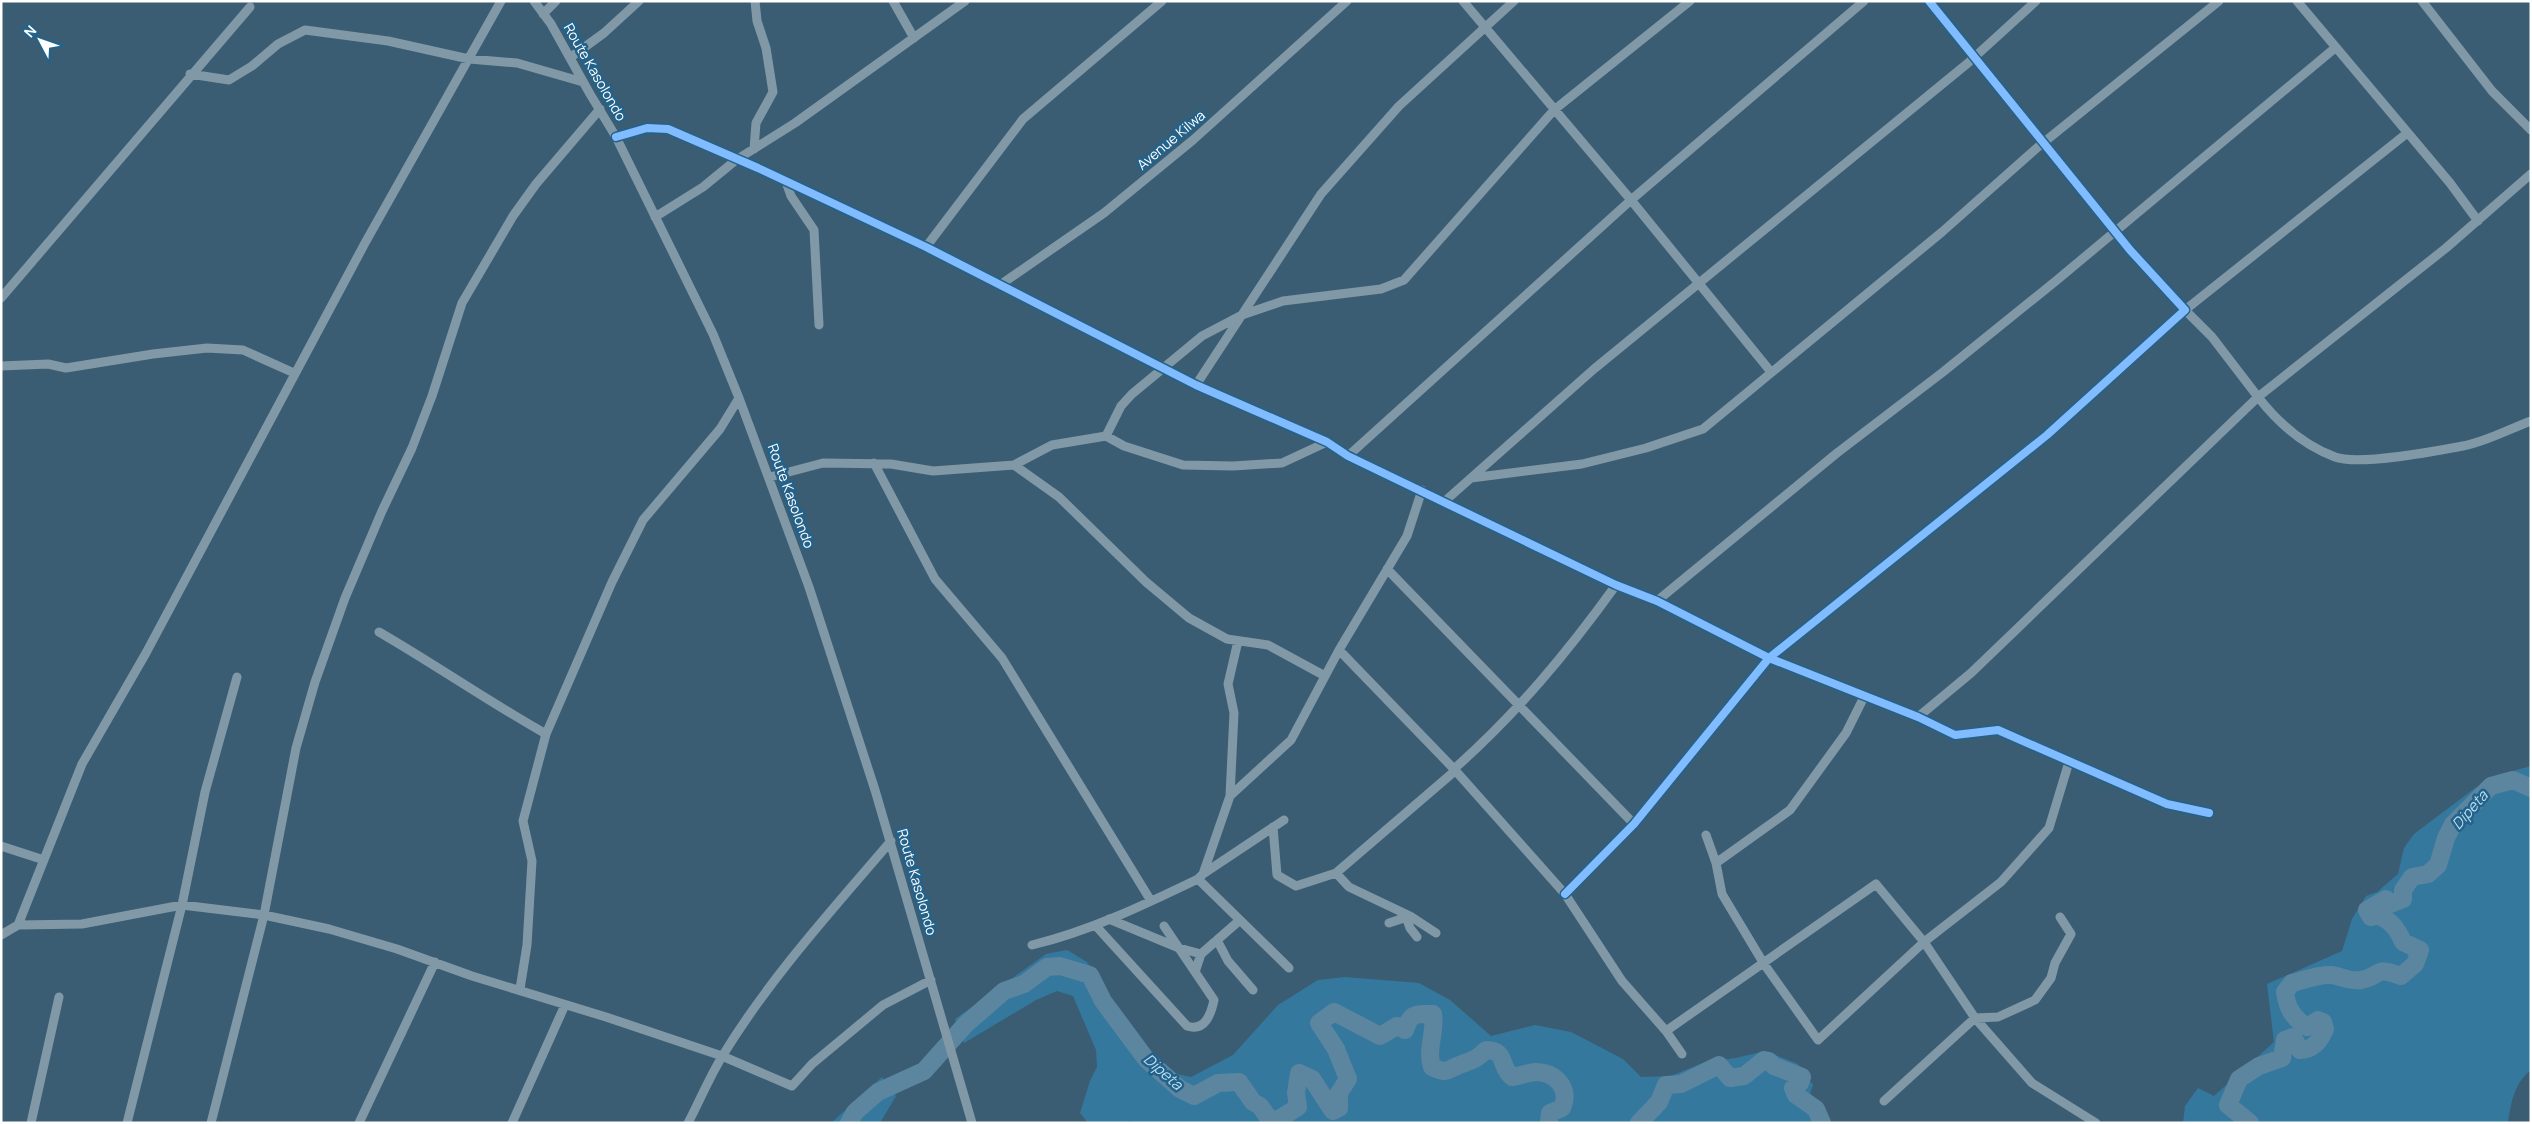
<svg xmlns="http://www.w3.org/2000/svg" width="2532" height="1124" font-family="Manrope,sans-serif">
  <rect width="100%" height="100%" fill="#3a5d73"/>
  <path fill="#35789e" d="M2531 766V1070C2514 1083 2511 1103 2508 1123H2183L2185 1106 2198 1088 2214 1096 2274 1042 2267 984 2342 951 2352 919 2366 896 2377 892 2398 874 2404 848 2414 834 2475 788 2498 775Z
    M1067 950 1087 962 1149 1054 1177 1074 1191 1077 1233 1055 1278 1005 1318 980 1345 977 1419 983 1450 1000 1491 1036 1535 1025 1571 1032 1623 1059 1641 1077 1671 1076 1705 1062 1736 1058 1765 1051 1798 1064 1813 1085 1810 1094 1825 1108 1828 1123H1134L1131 1121 1125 1123H1088L1080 1113 1090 1081 1097 1067 1096 1050 1073 996 1057 991 1036 1000 964 1043 955 1019 1046 954Z
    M882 1077 896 1096 880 1123H831Z"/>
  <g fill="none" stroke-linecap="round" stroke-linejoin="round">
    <path stroke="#5c86a0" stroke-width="18" d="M849 1123 855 1112 878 1092 924 1071 965 1025 1004 991 1024 984 1047 967 1060 966 1090 975 1103 1001 1146 1059 1180 1089 1194 1096 1218 1083 1239 1082 1253 1102 1260 1106 1270 1120 1279 1119 1298 1107 1296 1093 1299 1073 1312 1079 1333 1111 1339 1108V1093L1348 1079 1336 1049 1319 1023 1334 1012 1380 1036 1397 1026 1405 1030C1411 1012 1416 1014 1433 1014 1436 1032 1426 1049 1432 1067 1449 1075 1447 1069 1462 1064 1473 1060 1477 1059 1486 1050 1508 1051 1498 1065 1512 1077 1519 1076 1527 1073 1535 1072 1556 1072 1571 1089 1562 1108L1550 1113 1549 1123
      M1639 1123 1659 1102 1666 1085 1681 1084 1719 1065 1730 1078 1744 1076 1764 1060 1769 1061 1774 1066 1802 1077 1800 1083 1793 1088 1796 1095 1816 1109 1822 1123
      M2250 1123 2228 1105 2239 1079 2259 1066 2282 1058 2285 1040 2293 1037 2300 1050C2313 1050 2320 1041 2325 1029L2323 1022 2318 1020 2307 1027C2293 1018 2287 1008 2285 992L2292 983C2303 980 2320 974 2331 975 2342 976 2349 982 2361 980 2382 977 2372 965 2401 976L2415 964 2420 950 2403 942C2397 928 2391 921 2378 915L2371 917 2367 910 2386 899 2390 904 2403 899V890L2412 877 2428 874 2438 865 2446 838 2453 824 2491 786 2513 780 2531 788"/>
    <path stroke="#8199a7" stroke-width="9" d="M534 1 551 24 590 94 616 137 713 334 739 398 809 587 875 790 972 1123
      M893 1 914 38
      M1463 1 1631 200 1771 372
      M2297 1 2450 183 2478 221
      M2422 1 2492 91 2531 130
      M543 14 556 1
      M571 57 604 33 639 1
      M190 74 229 80 252 66 278 44 305 30 388 41 469 59 517 63 583 82
      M2406 134 2185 310 2212 337 2258 397 2446 248 2531 174
      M616 137 647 128 668 129 758 168 926 247 1196 385 1327 442 1348 456 1616 585 1657 601 1769 658 1918 717 1955 735 1998 730 2167 804 2209 813
      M754 149 756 123 773 92 766 48 757 21 755 1
      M786 182 791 196 814 230 819 325
      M655 217 703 187 736 160 795 123 965 1
      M926 247 1023 119 1162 1
      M1000 285 1104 213 1193 140 1347 1
      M1 298 250 7
      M1 366 48 364 66 368 153 354 207 348 243 350 294 373
      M1196 385 1321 194 1399 106 1514 1
      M1106 436 1121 406 1132 394 1202 336 1242 315 1283 301 1381 289 1404 280 1554 110 1690 1
      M1348 456 1631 200 1864 1
      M874 463 935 579 1002 658 1151 901
      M1014 465 1059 497 1146 582 1189 618 1227 639 1268 645 1325 676
      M770 477 823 463 891 464 933 471 1014 465 1052 445 1106 436 1124 446 1183 465 1233 466 1282 463 1327 442
      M1471 478 1582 464 1646 448 1703 429 1942 232 2038 147 2219 1
      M1445 501 1594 369 1968 63 2036 1
      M1387 569 1634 824
      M1657 601 1837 453 1943 372 2057 280 2335 48
      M379 632C436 665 489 702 546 734
      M1339 650 1454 769 1565 894 1622 981 1666 1031 1682 1054
      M1918 717 1971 673 2258 397C2279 424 2303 445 2335 457 2359 466 2436 451 2463 446 2486 442 2509 429 2531 421
      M1454 769C1517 713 1567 653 1616 585
      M1230 796 1234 713 1228 684 1238 641
      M1273 827 1277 875 1296 886 1336 873 1456 770
      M1706 835 1716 863 1722 894 1764 964 1818 1040 1924 942 2001 882 2049 828 2069 762
      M1 846 44 860
      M1716 863 1790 810 1846 733 1864 697
      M1336 873 1349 887 1410 916 1436 933
      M1203 874 1284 820
      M1198 879 1289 968
      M1565 894 1634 824 1769 658 2047 435 2185 310 2130 250 1929 1
      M1406 917 1410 928 1417 937
      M1109 919 1179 948 1201 954
      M1389 923 1410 916
      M18 925 82 924 182 905 264 915 329 929 397 949 472 976 606 1017 722 1056 792 1086 812 1064 883 1005 931 980
      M1095 925 1187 1026C1205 1032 1211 1014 1214 1000L1164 926
      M1 935 18 925 82 764 146 653 365 243 501 1
      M1217 940 1228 961 1253 990
      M1032 945C1090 931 1144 905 1198 879L1203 874 1230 796 1291 740 1339 650 1407 536 1422 490
      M1195 972 1201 954 1240 920
      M520 989 527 945 532 861 523 821 546 734 612 582 643 520 720 429 739 398
      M1666 1031 1876 884 1924 942 1975 1018 2032 1083 2096 1123
      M1884 1101 1975 1018 1998 1017 2035 1000 2051 978 2055 963 2071 934 2060 917
      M31 1123 59 997
      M127 1123 182 905 205 792 237 677
      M211 1123 264 915 296 748 315 682 345 598 382 511 412 448 432 396 462 303 513 216 536 184 600 109
      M359 1123 435 962
      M512 1123 565 1005
      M688 1123C700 1100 710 1076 723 1055 770 978 832 910 891 841"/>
    <g stroke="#23628a" stroke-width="11">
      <path id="cycleway" d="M616 137 647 128 668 129 758 168 926 247 1196 385 1327 442 1348 456 1616 585 1657 601 1769 658 1918 717 1955 735 1998 730 2167 804 2209 813
        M1565 894 1634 824 1769 658 2047 435 2185 310 2130 250 1929 1"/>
    </g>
    <use href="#cycleway" stroke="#80bcff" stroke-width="8"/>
  </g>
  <g text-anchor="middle" stroke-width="5" stroke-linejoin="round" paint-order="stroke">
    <g font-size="14" fill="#fff" stroke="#23628a">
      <text transform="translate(595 72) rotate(60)" y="5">Route Kasolondo</text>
      <text transform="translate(1171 140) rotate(-40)" y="5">Avenue Kilwa</text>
      <text transform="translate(791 496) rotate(70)" y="5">Route Kasolondo</text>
      <text transform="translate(917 882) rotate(74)" y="5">Route Kasolondo</text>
    </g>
    <g font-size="15" font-style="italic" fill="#bbdef2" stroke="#23628a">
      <text transform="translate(2470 810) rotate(-49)" y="5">Dipeta</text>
      <text transform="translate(1163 1072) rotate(41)" y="5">Dipeta</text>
    </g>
  </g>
  <rect width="2532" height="1124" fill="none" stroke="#ffffff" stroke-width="5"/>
  <g transform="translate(40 40) rotate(311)" stroke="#23628a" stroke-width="4" paint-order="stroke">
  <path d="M0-4L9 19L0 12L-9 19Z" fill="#ffffff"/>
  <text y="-8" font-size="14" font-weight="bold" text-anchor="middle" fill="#ffffff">N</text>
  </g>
</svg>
